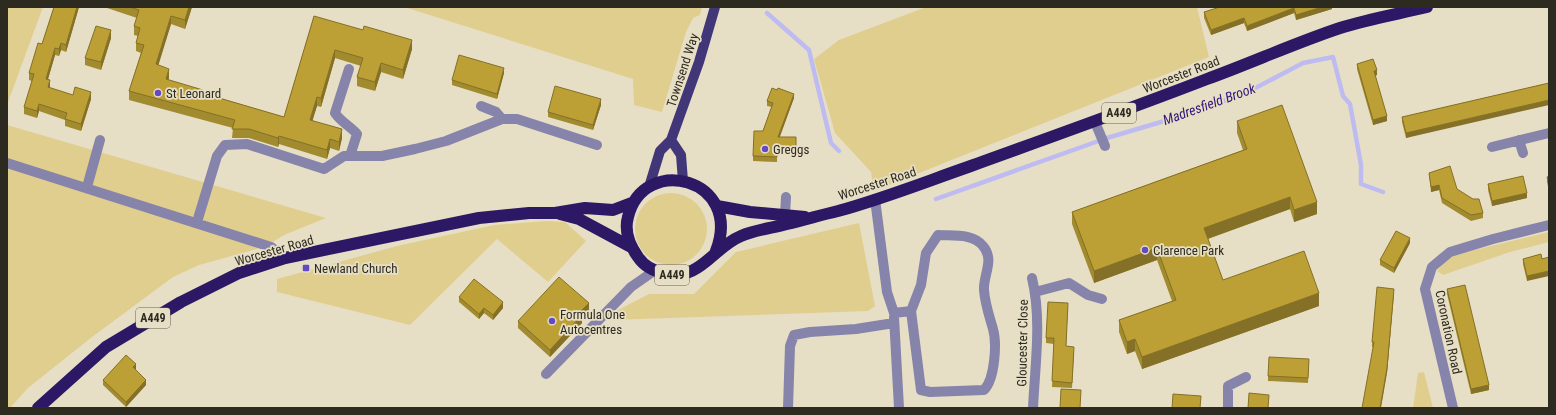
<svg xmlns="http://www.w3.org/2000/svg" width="1556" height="415" font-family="'Roboto Condensed',sans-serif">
  <rect width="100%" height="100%" fill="#e7dfc5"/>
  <path fill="#e0ce8f" d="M7 7H43L7 105Z
    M404 7H702L700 15 693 18 686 32 662 112 634 105 633 79Z
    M926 7H1197L1209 57 874 191 871 172 835 133 814 59 839 40Z
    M7 125 326 218 284 235 264 247 199 265 173 277 92 337 28 388 10 408H7Z
    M635 229a36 36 0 1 1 72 0a36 36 0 1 1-72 0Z
    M546 221 565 222 586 241 548 282 497 239 410 325 277 292V279L397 246 494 225Z
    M859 223 875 306 868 311 612 320 616 311 649 294H694L736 252Z
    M1549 232V242L1510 252 1443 275 1437 271 1445 261 1454 255Z
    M1424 372 1433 408H1413L1418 373Z"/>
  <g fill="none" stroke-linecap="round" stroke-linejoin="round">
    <path stroke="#bebbf1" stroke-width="4.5" d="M767 13 809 50 831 143 839 151
      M936 199 1107 138 1161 122 1244 94 1303 63 1333 57 1343 96 1350 104 1361 165V184L1383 192"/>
    <path stroke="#8684aa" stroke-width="10" d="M349 69 335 113C341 122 350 126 357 134L350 156
      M481 106 496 112 502 119
      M1095 122 1105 146
      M1519 140 1523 153
      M1492 147 1549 133
      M7 163 271 247 285 258
      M87 187 100 140
      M875 199 887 292 894 313 911 311
      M785 215 786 197
      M197 222 217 156 225 145 247 144 324 169 344 156H382L415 149 446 141 502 119H517L597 145
      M938 235C953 236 973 233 983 246 995 260 983 275 984 290 985 304 989 315 993 329 997 343 995 379 984 390L930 392 921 390 911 311 921 285 926 253Z
      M1032 278C1042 320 1035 365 1033 408
      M1035 292 1069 283 1088 295 1102 299
      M894 317 899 408
      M546 374 631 287 654 271
      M788 408 790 346 794 335 810 332 856 329 894 323
      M1228 408V386L1246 377
      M1453 408 1425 289 1432 267 1450 252 1493 239 1549 225"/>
    <path stroke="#413778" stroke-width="10" d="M671 140 681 155 683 181
      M649 187 660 151 671 140 699 62 715 7"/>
    <path stroke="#2c1865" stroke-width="12" d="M717 206 750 212 805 217
      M560 214 579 219 631 247
      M716 251C744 178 643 153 628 217 624 231 630 246 638 257 644 266 653 271 664 273 700 282 712 248 741 236 755 230 772 228 787 224 804 220 821 215 838 211 882 199 925 182 968 167 1048 138 1127 110 1207 79 1251 63 1295 43 1340 28 1368 19 1398 14 1427 7
      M38 408 106 347 181 302 239 273 285 258 479 218 529 213H555L585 208 613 210 634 202"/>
  </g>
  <path fill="#a28a2e" d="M54 7H79L66 52 61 50 59 56 55 55 48 79 50 88 73 95 91 99 81 131 65 126V120L39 111 37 118 24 114V107L32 81 29 80V73L42 44Z
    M104 7H192L185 29 171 24 158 65 169 77V80L203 93 284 117 314 16 412 49 403 79 381 72 375 91 357 86V77L361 66 335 58 321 107 317 106 312 120 342 138 339 151 330 148 327 159 279 144 278 147 249 138H232L233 128 129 100V91L141 53 136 51V43L138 36 134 35V26L137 18Z
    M1332 7V9L1296 20 1294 13 1247 31 1244 23 1211 35 1204 18V12Z
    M111 38 101 70 85 65V58Z
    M1357 64 1377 75 1375 76 1387 121 1373 125 1357 69Z
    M504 73 497 99 452 85V80Z
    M1549 83 1406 138 1402 122V117Z
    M794 98 779 137 796 142V155L777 153V162L753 161V156L772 107 767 106V101Z
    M601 105 593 130 548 117V112Z
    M1237 121 1317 214 1294 222 1290 209 1208 239 1223 280 1319 306 1142 369 1135 351 1127 354 1119 332V320L1172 301 1157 260 1094 283 1072 224V212L1243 150 1237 133Z
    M1429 173 1483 213V218L1471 221 1442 203 1439 190 1431 192Z
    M1549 176V191L1547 182V177Z
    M1488 184 1527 198 1492 206 1488 190Z
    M1410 243 1394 273 1380 265V260Z
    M1541 254 1527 281 1523 264V259Z
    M1447 289 1489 390 1471 394 1447 294Z
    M1394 294 1387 373 1373 347H1372V342Z
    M459 297 503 308 493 320 484 313 479 319 459 302Z
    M1068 308 1066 346 1074 352 1072 388 1052 387 1054 344 1046 343V338Z
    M589 310 582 318V323L550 357 518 328V321Z
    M1309 364 1308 383 1268 381V376Z
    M136 369 135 370 146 385 126 407 103 385V380Z"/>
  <path fill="#847026" d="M77 7H79L66 52V45Z
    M189 7H192L185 29V20Z
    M1322 7H1332V9L1296 20V15Z
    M1294 8V13L1247 31V26Z
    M171 16V24L156 73V64Z
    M1244 18V23L1211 35V30Z
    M111 30V38L101 70V62Z
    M412 40V49L403 79V70Z
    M61 43V50L59 56V49Z
    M55 48V55L46 86V79Z
    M335 50V58L321 107V98Z
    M381 63V72L375 91V82Z
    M504 68V73L497 99V94Z
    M169 69V77L166 88V79Z
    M1377 70V75L1374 76V71Z
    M50 80V87L48 94V87Z
    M91 92V99L81 131V124Z
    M794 94V98L778 142V137Z
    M317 97V106L310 129V120Z
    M601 99V105L593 130V125Z
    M1549 100V105L1406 138V133Z
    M39 104V111L37 118V111Z
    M1387 116V121L1373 125V120Z
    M342 129V138L339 151V142Z
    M279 136V144L278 147V138Z
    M330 139V148L327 159V150Z
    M1439 185V190L1431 192V187Z
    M1527 193V198L1492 206V201Z
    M1290 197V209L1204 240V228Z
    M1317 202V214L1294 222V210Z
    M1410 238V243L1394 273V268Z
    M1157 248V260L1094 283V271Z
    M1549 271V276L1527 281V276Z
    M1394 289 1387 373 1381 408H1380Z
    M1319 293V306L1142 369V357Z
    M503 302V308L493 320V315Z
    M589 303V310L582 318V323L550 357V350L579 313Z
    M484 308V313L479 319V314Z
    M1135 339V351L1127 354V342Z
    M136 364V369L133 373V367Z
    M146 380V385L126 407V402Z
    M1489 385V390L1471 394V389Z"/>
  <path fill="#bca036" stroke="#847026" d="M54 7H77L66 45 61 43 59 49 55 48 46 79 50 80 48 87 73 95 75 87 91 92 81 124 65 119 67 113 39 104 37 111 24 107 34 74 29 73 38 43 42 44Z
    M130 7H189L185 20 171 16 156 64 169 69 166 79 203 90 202 93 284 117 314 16 363 30 364 26 412 40 403 70 381 63 375 82 357 77 363 58 335 50 321 98 317 97 310 120 342 129 339 142 330 139 327 150 279 136 278 138 249 129H232L235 120 129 91 144 45 136 43 140 28 134 26 139 10Z
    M1220 7H1322L1296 15 1294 8 1247 26 1244 18 1211 30 1204 12Z
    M96 26 111 30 101 62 85 58Z
    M459 55 504 68 497 94 452 80Z
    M1373 59 1377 70 1374 71 1387 116 1373 120 1357 64Z
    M1549 83V100L1406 133 1402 117Z
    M555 86 601 99 593 125 548 112Z
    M772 88 777 90 778 88 794 94 778 137H796V150L777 148V157L753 156 754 131H763L773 103 767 101Z
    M1282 105 1317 202 1294 210 1290 197 1204 228 1223 280 1304 251 1319 293 1142 357 1135 339 1127 342 1119 320 1176 300 1157 248 1094 271 1072 212 1247 149 1237 121Z
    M1450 166 1457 189 1473 199H1479L1483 213 1471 215 1442 198 1439 185 1431 187 1429 173Z
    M1523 176 1527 193 1492 201 1488 184Z
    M1549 176V186L1547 177Z
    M1396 231 1410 238 1394 268 1380 260Z
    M1541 254 1542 259 1549 257V271L1527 276 1523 259Z
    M559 277 589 303 579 313 582 315 550 350 518 321Z
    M474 279 503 302 493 315 484 308 479 314 459 297Z
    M1465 285 1489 385 1471 389 1447 289Z
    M1377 287 1394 289 1387 368 1380 408H1362L1374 342H1372Z
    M1048 302 1068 303 1066 346 1074 347 1072 383 1052 381 1054 338H1046Z
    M126 355 136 364 133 367 146 380 126 402 103 380Z
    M1269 357 1309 359 1308 378 1268 376Z
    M1061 389 1081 390 1080 408H1060Z
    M1249 393 1269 395 1268 408H1248Z
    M1173 394 1201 396 1200 408H1172Z"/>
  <g fill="#634ac3" stroke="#e7dfc5" stroke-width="1.5">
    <circle cx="158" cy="93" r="4"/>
    <circle cx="765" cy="149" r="4"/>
    <circle cx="1145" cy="250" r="4"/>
    <rect x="302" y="264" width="8" height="8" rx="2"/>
    <circle cx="552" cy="321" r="4"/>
  </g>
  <g text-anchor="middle" stroke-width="3.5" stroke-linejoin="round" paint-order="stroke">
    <g fill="#e7dfc5" stroke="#656052" stroke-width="1">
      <rect x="1102" y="103" width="34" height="20" rx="3"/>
      <rect x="655" y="265" width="34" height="20" rx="3"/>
      <rect x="136" y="308" width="34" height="20" rx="3"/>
    </g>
    <g font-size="12" font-weight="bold" fill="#2d2a20">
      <text x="1119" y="117">A449</text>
      <text x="672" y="279">A449</text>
      <text x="153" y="322">A449</text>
    </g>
    <g font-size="13" fill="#2d2a20" stroke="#e7dfc5">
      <text transform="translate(682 70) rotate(-72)" y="5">Townsend Way</text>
      <text transform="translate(1181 74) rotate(-21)" y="5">Worcester Road</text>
      <text transform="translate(877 183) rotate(-18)" y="5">Worcester Road</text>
      <text transform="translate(274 250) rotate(-16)" y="5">Worcester Road</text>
      <text transform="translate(1449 332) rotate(78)" y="5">Coronation Road</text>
      <text transform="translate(1022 343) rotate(-89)" y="5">Gloucester Close</text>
    </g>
    <g font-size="13" fill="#2d2a20" stroke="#e7dfc5" text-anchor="start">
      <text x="166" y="98">St Leonard</text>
      <text x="773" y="154">Greggs</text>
      <text x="1153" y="255">Clarence Park</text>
      <text x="314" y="273">Newland Church</text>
      <text x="560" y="319">Formula One<tspan x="560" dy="15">Autocentres</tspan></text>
    </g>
    <g font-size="14" font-style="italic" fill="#331479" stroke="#e7dfc5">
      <text transform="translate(1209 104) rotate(-20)" y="5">Madresfield Brook</text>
    </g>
  </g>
  <rect width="1556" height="415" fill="none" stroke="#2d2a20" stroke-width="16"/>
</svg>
